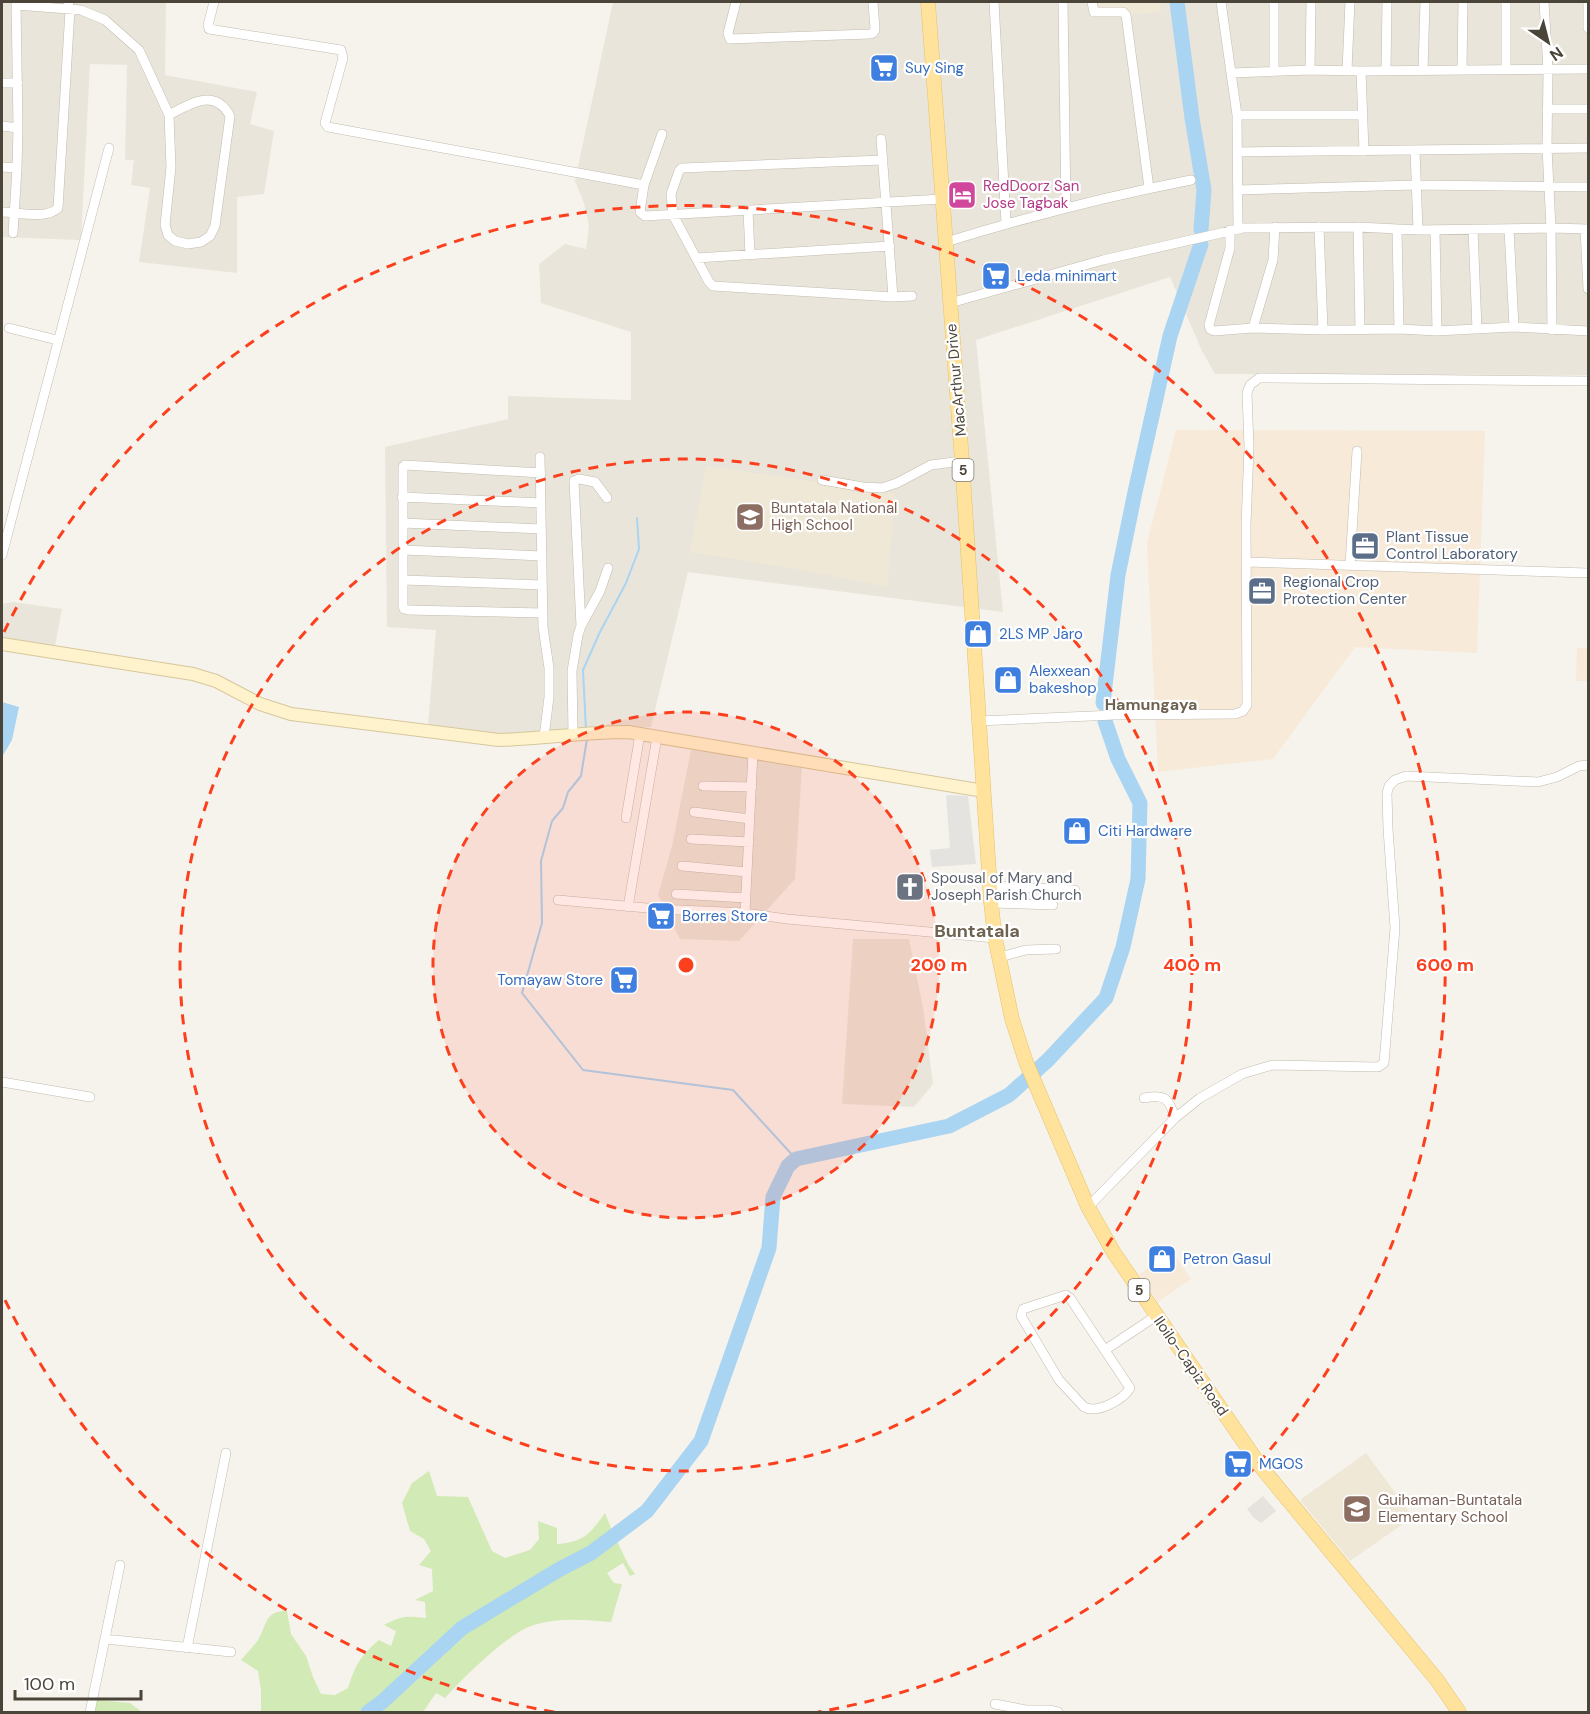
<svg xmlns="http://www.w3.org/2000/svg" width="1590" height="1714" font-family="'DM Sans',sans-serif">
  <rect width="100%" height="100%" fill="#f6f3ec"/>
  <path fill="#eae5da" d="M2 2H166L165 75 257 92 250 124 274 131 264 194 237 197V273L139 262 150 188 131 185 134 160H125L127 65 90 64 81 240 2 237Z
    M613 2H1588V375L1215 374 1202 351 1170 277 976 340 1003 612 688 572 651 727 601 728 541 734 490 735 428 725 436 630 387 627 385 447 508 419V396L631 400V332L541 303 539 264 565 244 586 249 589 226 584 203 575 181Z
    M13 602 62 609 55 646 2 637V604Z
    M691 750 802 766 795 879 739 941 680 939 658 895 672 846Z
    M853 939H909L923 1007 933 1084 914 1107 842 1104Z"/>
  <path fill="#f7ead8" d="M1176 430 1485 431 1477 653 1355 647 1273 759 1158 772 1147 543Z
    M1577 648H1588V681H1576Z
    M1172 1251 1191 1279 1158 1302 1139 1274Z"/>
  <path fill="#e6e2dd" d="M1263 1496 1276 1511 1261 1523 1253 1517 1247 1509Z"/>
  <path fill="#efe8d6" d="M1094 2H1160L1161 12 1095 17Z
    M706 466 895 493 887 587 797 569 690 552Z
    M1366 1453 1413 1517 1350 1561 1300 1500Z"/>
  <path fill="#d2eab5" d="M429 1471 437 1496 468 1497 492 1551 505 1558 530 1550 539 1539 538 1521 557 1528V1544C584 1542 590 1534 605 1513L613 1533 599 1545 461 1625 413 1670 364 1712H261V1690L258 1671 241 1660C247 1653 253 1647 258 1640 267 1625 265 1610 287 1611L291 1634 306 1656 313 1677 321 1694 335 1695 348 1688C355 1666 360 1656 379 1640L391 1646 396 1631 384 1625C403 1615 406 1616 426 1618L425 1602 415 1600 433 1591 432 1569 419 1565 431 1551 424 1539 410 1531 402 1503 412 1483Z
    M616 1539 628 1564 635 1574 630 1576 623 1563 607 1573 614 1583 622 1584 611 1622C586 1620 559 1617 534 1625 509 1632 463 1678 445 1698L436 1693 423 1712H376L394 1698 470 1627 573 1567Z
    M97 1700 130 1703 142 1712H95Z"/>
  <path fill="#e5e3e0" d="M946 795 968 796 976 864 932 867 930 850 950 848Z"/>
  <path fill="#a9d4f2" d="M2 702 19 707 12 740 2 757Z"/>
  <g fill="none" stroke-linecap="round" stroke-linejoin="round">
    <path stroke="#a9d4f2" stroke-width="2" d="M586 730 583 670 600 632 626 583 639 549 637 518
      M587 739 581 776 568 792 563 808 552 821 541 861 542 923 522 993 583 1070 733 1090 796 1159"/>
    <path stroke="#a9d4f2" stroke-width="15" d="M1177 2 1192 118 1204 190 1201 230
      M1103 703 1118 575 1135 492 1170 336 1201 244
      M368 1712 382 1702 462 1628 560 1569 591 1553 647 1511 701 1441 769 1248 773 1197 788 1166 796 1159 949 1126 1009 1095 1048 1060 1106 998 1123 947 1138 879 1140 803 1118 759 1105 721"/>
    <g stroke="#c2bbae" stroke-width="10">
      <path id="street" d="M214 2 208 25 209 29 341 50 343 58 325 123 328 127 644 185 640 212 645 216 942 199
        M736 2 728 33 730 39 870 34 873 33 875 30 873 2
        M994 2 1006 223
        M1063 2 1066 208
        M1092 2 1094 12H1123L1126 15 1149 188
        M1221 2 1231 73
        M1274 2V72
        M1544 2 1548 70 1547 148 1551 228 1552 330
        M1588 2V28
        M16 5 81 10 105 20 139 50 169 115 171 167 165 225 168 235 175 241 188 244 201 242 210 236 215 226 230 116C215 88 191 103 169 115
        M1310 70 1311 2
        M1347 70 1350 2
        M1386 70 1387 2
        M1423 70 1425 2
        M1462 70 1463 2
        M1506 70V2
        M1361 71 1364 151
        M2 83H18
        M1547 109H1588
        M1237 115H1362
        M2 126 18 128
        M881 139 893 297
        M1415 150 1418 230
        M1237 152 1588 148
        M883 160 682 168 679 171 671 194 673 215 709 282 713 286 893 297 912 296
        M2 167 17 168
        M644 185 662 134
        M1238 190 1416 185 1588 187
        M748 210 750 255
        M2 212C18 212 46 220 58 208L70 10 68 2
        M1319 227 1323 330
        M1358 227 1360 329
        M1238 229 1237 115 1231 73 1310 70 1361 71 1588 69
        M1397 229 1399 329
        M1473 229 1477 329
        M1509 229 1514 327
        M1585 229 1588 289
        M1230 230V248L1209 325 1210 329 1214 331 1253 328 1323 330 1399 329 1437 331 1514 327 1588 331
        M1435 230 1437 331
        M13 233 17 168 18 128 16 2
        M946 242C1027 217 1108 196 1191 180
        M696 258 890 246
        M950 303 1103 260 1243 228 1358 227 1418 230 1551 228 1588 229
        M9 328 57 340
        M1253 328 1273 260 1275 227
        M540 457 543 627 549 668V697L544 737
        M541 473 405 465 403 467V606L404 609 408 610 543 613
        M822 480 863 487 882 488 897 483 931 465 962 461
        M402 497 541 503
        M403 523 541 529
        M403 550 542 556
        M2 555 109 148
        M1246 562 1588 573
        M1350 565 1357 451
        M404 580 542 585
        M581 626 574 481 579 479 595 482 607 498
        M979 721 1114 715 1235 714 1243 711 1247 705 1246 525 1249 447 1247 393 1250 385 1259 378 1588 381
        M573 734 572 671 578 635 581 626 600 591 608 568
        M703 786 752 787
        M694 812 750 819
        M626 818 640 734
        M691 839 749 842
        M682 866 747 872
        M990 886 1075 890
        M676 894 746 898
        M558 900 658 909 745 913 787 919 995 938
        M991 903 1053 905
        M628 907 657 737
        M745 913 753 752
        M1000 957 1026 950 1056 949
        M2 1082 90 1097
        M1144 1098C1165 1094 1169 1098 1175 1118
        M1088 1207 1175 1118 1200 1098 1242 1074 1272 1065 1378 1067 1384 1063 1395 928 1388 829 1387 793 1389 786 1395 780 1406 776 1538 782 1557 777 1579 766 1588 765
        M1066 1295 1070 1298 1130 1388C1123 1400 1097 1414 1084 1407L1059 1380 1021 1316 1023 1309Z
        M1105 1350 1156 1316
        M105 1639 231 1652
        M187 1648 226 1453
        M995 1704 1026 1710H1049L1058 1712
        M90 1712 120 1565"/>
    </g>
    <g stroke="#d6c79b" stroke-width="14">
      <path id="secondary" d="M2 644 193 674 216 681 260 704 291 714 499 740C542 739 584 732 628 732L984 791"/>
    </g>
    <g stroke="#e6c16a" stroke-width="15">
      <path id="primary" d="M928 2 962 461 991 903 995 938 1012 1019 1026 1062 1088 1207 1114 1253 1261 1467 1437 1680 1459 1712"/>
    </g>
    <use href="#street" stroke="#fff" stroke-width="9"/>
    <use href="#secondary" stroke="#fff3cd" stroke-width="12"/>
    <use href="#primary" stroke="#ffe39c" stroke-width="14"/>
  </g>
  <circle cx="686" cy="965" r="253" fill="#fc3f1d" fill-opacity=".12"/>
  <g fill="none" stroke="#fc3f1d" stroke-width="3" stroke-dasharray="10 8">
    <circle cx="686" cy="965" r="253"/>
    <circle cx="686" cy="965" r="506"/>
    <path d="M554 1712A759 759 0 0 1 4 1298M4 632A759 759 0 1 1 818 1712"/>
  </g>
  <defs>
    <g id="supermarket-square" transform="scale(1.5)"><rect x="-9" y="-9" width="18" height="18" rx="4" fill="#3f7fe0" stroke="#fff"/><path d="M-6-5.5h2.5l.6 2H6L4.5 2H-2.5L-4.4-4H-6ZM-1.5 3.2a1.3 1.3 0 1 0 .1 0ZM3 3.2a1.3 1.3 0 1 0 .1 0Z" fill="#fff"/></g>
    <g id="hotel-square" transform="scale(1.5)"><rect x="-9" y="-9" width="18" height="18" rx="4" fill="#d1479c" stroke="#fff"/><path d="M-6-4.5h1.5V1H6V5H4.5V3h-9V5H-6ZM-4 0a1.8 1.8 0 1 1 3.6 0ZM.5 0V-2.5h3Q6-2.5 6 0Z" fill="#fff"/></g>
    <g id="school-square" transform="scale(1.5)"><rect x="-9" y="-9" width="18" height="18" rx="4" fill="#8d6e63" stroke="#fff"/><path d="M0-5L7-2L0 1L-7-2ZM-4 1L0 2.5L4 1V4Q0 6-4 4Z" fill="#fff"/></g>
    <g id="office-square" transform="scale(1.5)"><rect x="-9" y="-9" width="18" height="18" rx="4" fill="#5c6f8a" stroke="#fff"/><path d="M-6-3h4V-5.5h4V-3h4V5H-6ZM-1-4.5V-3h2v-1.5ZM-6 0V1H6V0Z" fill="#fff"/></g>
    <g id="shop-square" transform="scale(1.5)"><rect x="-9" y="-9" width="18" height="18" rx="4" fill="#3f7fe0" stroke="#fff"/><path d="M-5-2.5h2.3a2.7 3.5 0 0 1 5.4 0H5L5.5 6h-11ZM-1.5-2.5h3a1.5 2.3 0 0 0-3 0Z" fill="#fff"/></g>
    <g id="church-square" transform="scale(1.5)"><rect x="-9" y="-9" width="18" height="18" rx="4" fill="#6b7280" stroke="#fff"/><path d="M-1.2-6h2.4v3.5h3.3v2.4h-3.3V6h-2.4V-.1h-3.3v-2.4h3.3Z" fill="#fff"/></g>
  </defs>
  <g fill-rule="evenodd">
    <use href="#supermarket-square" x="884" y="68"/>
    <use href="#hotel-square" x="962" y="195"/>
    <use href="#supermarket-square" x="996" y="276"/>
    <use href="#school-square" x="750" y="517"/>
    <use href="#office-square" x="1365" y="546"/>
    <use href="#office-square" x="1262" y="591"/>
    <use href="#shop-square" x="978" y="634"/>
    <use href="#shop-square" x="1008" y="680"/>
    <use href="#shop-square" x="1077" y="831"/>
    <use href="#church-square" x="910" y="887"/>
    <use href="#supermarket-square" x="661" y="916"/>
    <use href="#supermarket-square" x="624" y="980"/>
    <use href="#shop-square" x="1162" y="1259"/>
    <use href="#supermarket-square" x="1238" y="1464"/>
    <use href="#school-square" x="1357" y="1509"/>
  </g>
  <g text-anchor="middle" stroke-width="4.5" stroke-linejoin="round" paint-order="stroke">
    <g fill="#fff" stroke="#817c74" stroke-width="1.5">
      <rect x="952.5" y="459" width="21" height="22" rx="4.5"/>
      <rect x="1128.5" y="1279" width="21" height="22" rx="4.5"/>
    </g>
    <g font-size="14" font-weight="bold" fill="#4b4439">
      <text x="963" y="475">5</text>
      <text x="1139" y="1295">5</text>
    </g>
    <g font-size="15" fill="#366cbe" stroke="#fff" text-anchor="start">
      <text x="905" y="73">Suy Sing</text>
      <text x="1017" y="281">Leda minimart</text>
      <text x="999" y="639">2LS MP Jaro</text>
      <text x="1029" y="676">Alexxean<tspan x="1029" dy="17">bakeshop</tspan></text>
      <text x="1098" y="836">Citi Hardware</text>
      <text x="682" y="921">Borres Store</text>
      <text x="603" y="985" text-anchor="end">Tomayaw Store</text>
      <text x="1183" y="1264">Petron Gasul</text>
      <text x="1259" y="1469">MGOS</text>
    </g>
    <g font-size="15" fill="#b23c85" stroke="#fff" text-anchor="start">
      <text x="983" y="191">RedDoorz San<tspan x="983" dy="17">Jose Tagbak</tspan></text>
    </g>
    <g font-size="15" fill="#4b4439" stroke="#fff">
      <text transform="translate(956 380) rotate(-95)" y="5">MacArthur Drive</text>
      <text transform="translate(1191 1366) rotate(55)" y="5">Iloilo-Capiz Road</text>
    </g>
    <g font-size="15" fill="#785e54" stroke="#fff" text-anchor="start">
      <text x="771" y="513">Buntatala National<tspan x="771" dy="17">High School</tspan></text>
      <text x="1378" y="1505">Guihaman-Buntatala<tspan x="1378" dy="17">Elementary School</tspan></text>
    </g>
    <g font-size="15" fill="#4e5e75" stroke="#fff" text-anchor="start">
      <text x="1386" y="542">Plant Tissue<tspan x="1386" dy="17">Control Laboratory</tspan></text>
      <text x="1283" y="587">Regional Crop<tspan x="1283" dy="17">Protection Center</tspan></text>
    </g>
    <g font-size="15" fill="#5b616d" stroke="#fff" text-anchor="start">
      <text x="931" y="883">Spousal of Mary and<tspan x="931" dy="17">Joseph Parish Church</tspan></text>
    </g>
    <g font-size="16" font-weight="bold" fill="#6e6250" stroke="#fff">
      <text x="1151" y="710">Hamungaya</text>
    </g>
    <g font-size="18" font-weight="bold" fill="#6e6250" stroke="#fff">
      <text x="977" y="937">Buntatala</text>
    </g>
  </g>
  <circle cx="686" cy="965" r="9" fill="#fc3f1d" stroke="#fff" stroke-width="3"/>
  <g font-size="18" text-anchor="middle" font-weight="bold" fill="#fc3f1d" stroke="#fff" stroke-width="4.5" stroke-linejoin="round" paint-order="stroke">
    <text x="939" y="971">200 m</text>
    <text x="1192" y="971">400 m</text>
    <text x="1445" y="971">600 m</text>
  </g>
  <rect width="1590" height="1714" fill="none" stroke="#4b4439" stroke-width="6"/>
  <g transform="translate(1548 42) rotate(145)" stroke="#ffffff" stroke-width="4.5" paint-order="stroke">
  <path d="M0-4.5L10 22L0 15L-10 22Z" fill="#4b4439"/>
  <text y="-9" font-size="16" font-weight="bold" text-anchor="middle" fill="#4b4439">N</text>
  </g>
  <path d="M15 1690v9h126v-9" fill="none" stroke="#4b4439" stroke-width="3"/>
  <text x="24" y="1690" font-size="18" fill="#4b4439" stroke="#ffffff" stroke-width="4.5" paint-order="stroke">100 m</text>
</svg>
